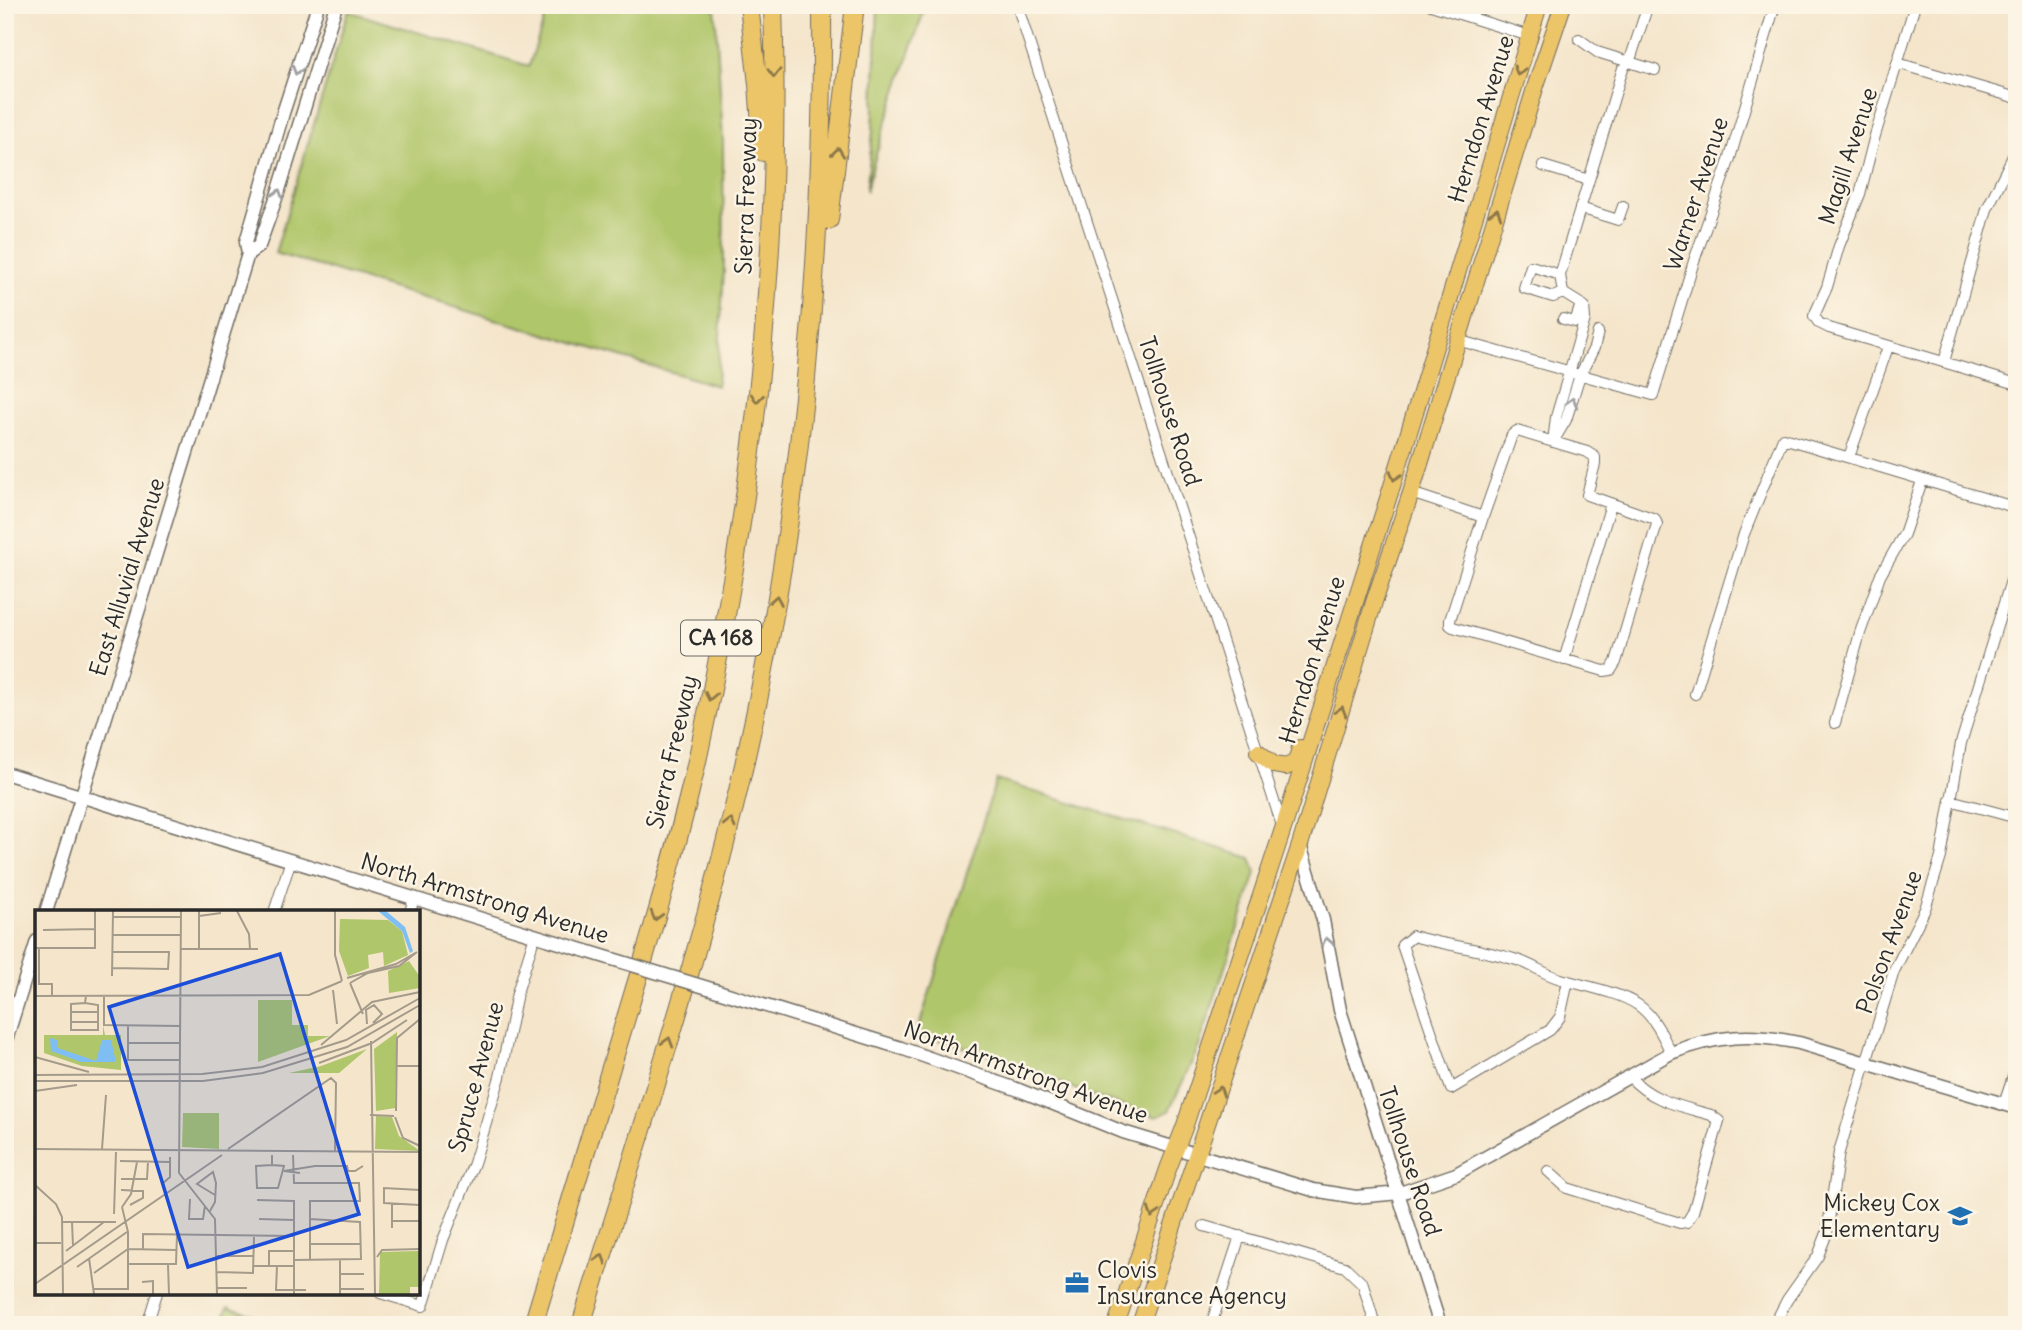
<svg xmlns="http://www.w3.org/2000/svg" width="2022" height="1330" font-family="Delius,sans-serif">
  <rect width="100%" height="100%" fill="#fcf5e5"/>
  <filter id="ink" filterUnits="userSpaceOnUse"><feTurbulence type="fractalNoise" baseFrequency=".0143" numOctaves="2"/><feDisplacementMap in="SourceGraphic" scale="14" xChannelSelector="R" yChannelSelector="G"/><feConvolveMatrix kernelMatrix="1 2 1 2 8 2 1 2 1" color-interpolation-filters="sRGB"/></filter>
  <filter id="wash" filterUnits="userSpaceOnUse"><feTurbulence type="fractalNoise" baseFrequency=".00686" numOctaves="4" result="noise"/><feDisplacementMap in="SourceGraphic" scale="28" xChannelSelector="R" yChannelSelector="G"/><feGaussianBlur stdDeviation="1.57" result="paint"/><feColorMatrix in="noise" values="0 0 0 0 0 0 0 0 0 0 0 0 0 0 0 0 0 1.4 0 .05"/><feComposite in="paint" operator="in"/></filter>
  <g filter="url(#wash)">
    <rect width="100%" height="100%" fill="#f4e5cb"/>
    <path fill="#b0c66a" stroke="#6e784a" stroke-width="2" d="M549 5H715L723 141 724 270 717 386 275 253 348 11 529 66Z
      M878 5H926L879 144 866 191 873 131Z
      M996 780 1251 858 1256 873 1198 1049 1169 1111 1157 1117 1089 1095 1005 1059 917 1033Z
      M228 1307 287 1325H222Z"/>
  </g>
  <g filter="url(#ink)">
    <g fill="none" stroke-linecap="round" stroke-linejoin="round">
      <g stroke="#716c63" stroke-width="12">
        <path id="minor" d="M1017 5 1283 829
          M1431 5 1529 36
          M1915 5 1874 139 1860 194 1839 246 1827 287 1814 316 1819 323 1829 328 2017 384
          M1579 39 1597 52 1655 70
          M1897 63 2017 98
          M1543 166 1589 180
          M1580 208 1618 220 1623 206
          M1560 275 1531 266 1524 288 1553 297 1563 293
          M1563 319 1575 322 1581 304
          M1598 332 1594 348 1580 375 1566 420 1553 442 1556 417 1585 319 1584 306 1563 293 1560 275 1623 68 1631 57 1648 5
          M1457 340 1653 395 1694 261 1730 158 1775 5
          M1944 362 1987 209 2017 148
          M1849 457 1888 347
          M1411 493 1483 517 1450 620V625L1453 627 1604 671 1611 670 1616 662 1657 524 1655 519 1587 495 1595 464V457L1587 452 1517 431 1512 435 1483 517
          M1564 660 1611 504
          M1695 694 1744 534 1783 438 2017 508
          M1835 723 1860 633 1880 576 1904 534 1922 481
          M1950 800 2017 818
          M274 912 291 860
          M410 912 414 898
          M1568 981 1560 1017 1550 1030 1451 1089 1402 945 1413 936C1447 946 1483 949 1517 960 1533 965 1546 975 1561 979 1584 986 1619 992 1638 1005 1654 1016 1663 1036 1671 1053
          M2004 1104 2017 1065
          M1548 1171 1567 1188 1680 1223 1687 1222 1693 1212 1719 1121 1711 1115C1680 1106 1651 1101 1629 1076
          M1204 1226 1345 1267 1363 1284 1375 1325
          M380 1293 423 1306 443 1240 474 1163 500 1077 517 993 535 935
          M147 1325 157 1293
          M1211 1325 1240 1236
          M1774 1325 1787 1300 1818 1256 1827 1233 1839 1152 1894 971 1925 909 1941 857 1961 743 2017 561"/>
      </g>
      <g stroke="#716c63" stroke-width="15">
        <path id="tertiary" d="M248 254 259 246 279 190 336 5
          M5 773 609 958
          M1300 845 1323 920 1340 1010 1440 1325
          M46 912 248 254 246 242 283 113 318 5
          M718 991 901 1048 1019 1090 1123 1132 1313 1190 1356 1197 1400 1193 1456 1174 1671 1053C1717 1035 1751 1033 1799 1043L2017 1108
          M5 1043 37 941"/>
      </g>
      <g stroke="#716c63" stroke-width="18">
        <path id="primary" d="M1258 752 1274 765 1286 767 1296 762 1300 748
          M1116 1325 1168 1169 1184 1128 1283 829 1405 445 1539 5
          M1140 1325 1300 845 1375 599 1411 493 1536 85 1563 5"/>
      </g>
      <g stroke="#716c63" stroke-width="20">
        <path id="motorway" d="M749 5 758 84 763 152
          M829 220 855 5
          M533 1325C569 1206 606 1087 641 968 662 897 683 825 699 752 752 508 782 256 773 5
          M581 1325C638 1139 701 954 744 765 801 516 824 261 822 5"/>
      </g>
      <use href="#minor" stroke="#fff" stroke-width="10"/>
      <use href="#tertiary" stroke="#fff" stroke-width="12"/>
      <use href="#primary" stroke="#edc569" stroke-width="16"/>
      <use href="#motorway" stroke="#edc569" stroke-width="18"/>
      <g stroke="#716c63" stroke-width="15" stroke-linecap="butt">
        <path id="tertiary-bridge" d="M609 958 718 991"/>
      </g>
      <use href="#tertiary-bridge" stroke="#fff" stroke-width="12"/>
    </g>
    <defs><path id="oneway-chevron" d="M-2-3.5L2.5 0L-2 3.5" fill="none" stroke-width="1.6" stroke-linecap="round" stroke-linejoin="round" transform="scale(1.75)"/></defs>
    <g stroke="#a0a0a0">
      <use href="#oneway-chevron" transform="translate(297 70) rotate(108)"/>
      <use href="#oneway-chevron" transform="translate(278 194) rotate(-71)"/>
      <use href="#oneway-chevron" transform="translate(1572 402) rotate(-73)"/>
      <use href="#oneway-chevron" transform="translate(1327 942) rotate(-100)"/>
    </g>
    <g stroke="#8c784a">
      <use href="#oneway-chevron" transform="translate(1519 71) rotate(107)"/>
      <use href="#oneway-chevron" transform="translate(774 73) rotate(90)"/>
      <use href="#oneway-chevron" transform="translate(838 152) rotate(-83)"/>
      <use href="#oneway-chevron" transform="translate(1496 213) rotate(-73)"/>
      <use href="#oneway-chevron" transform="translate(757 398) rotate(96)"/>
      <use href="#oneway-chevron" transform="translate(1395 476) rotate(108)"/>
      <use href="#oneway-chevron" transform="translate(776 600) rotate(-80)"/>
      <use href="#oneway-chevron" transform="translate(710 696) rotate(101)"/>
      <use href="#oneway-chevron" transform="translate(1341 711) rotate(-73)"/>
      <use href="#oneway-chevron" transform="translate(730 823) rotate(-76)"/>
      <use href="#oneway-chevron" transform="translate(656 916) rotate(106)"/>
      <use href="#oneway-chevron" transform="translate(668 1042) rotate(-73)"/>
      <use href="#oneway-chevron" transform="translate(1219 1091) rotate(-71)"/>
      <use href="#oneway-chevron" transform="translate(1153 1213) rotate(108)"/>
      <use href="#oneway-chevron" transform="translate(601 1259) rotate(-73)"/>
    </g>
  </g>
  <defs>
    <g id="school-bare" transform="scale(1.89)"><path d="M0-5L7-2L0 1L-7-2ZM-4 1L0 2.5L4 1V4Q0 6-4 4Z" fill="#1f6fb2" stroke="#fcf5e5" stroke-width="2.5" paint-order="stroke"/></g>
    <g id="office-bare" transform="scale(1.89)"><path d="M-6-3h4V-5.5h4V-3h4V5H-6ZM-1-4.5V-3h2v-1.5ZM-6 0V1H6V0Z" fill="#1f6fb2" stroke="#fcf5e5" stroke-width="2.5" paint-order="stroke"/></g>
  </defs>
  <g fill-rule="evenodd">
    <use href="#school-bare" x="1960" y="1216"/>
    <use href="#office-bare" x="1077" y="1283"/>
  </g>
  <g text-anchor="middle" stroke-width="5" stroke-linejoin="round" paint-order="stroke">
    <rect fill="#fcf5e5" stroke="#6a6863" stroke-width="2" x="681" y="620.5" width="80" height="35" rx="5"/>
    <g font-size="21" font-weight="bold" fill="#2b2b2b">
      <text x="721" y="645">CA 168</text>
    </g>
    <g font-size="23" fill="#2b2b2b" stroke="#fcf5e5">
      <text transform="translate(1481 119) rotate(-73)" y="8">Herndon Avenue</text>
      <text transform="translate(1848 156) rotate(-72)" y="8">Magill Avenue</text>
      <text transform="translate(1696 194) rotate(-72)" y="8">Warner Avenue</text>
      <text transform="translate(746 196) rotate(-88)" y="8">Sierra Freeway</text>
      <text transform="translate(1170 411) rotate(72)" y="8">Tollhouse Road</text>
      <text transform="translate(127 577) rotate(-73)" y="8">East Alluvial Avenue</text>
      <text transform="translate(1312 660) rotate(-73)" y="8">Herndon Avenue</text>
      <text transform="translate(672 752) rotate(-77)" y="8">Sierra Freeway</text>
      <text transform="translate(485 898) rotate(17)" y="8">North Armstrong Avenue</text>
      <text transform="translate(1889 942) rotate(-70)" y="8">Polson Avenue</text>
      <text transform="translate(1026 1072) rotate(20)" y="8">North Armstrong Avenue</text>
      <text transform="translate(476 1077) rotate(-75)" y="8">Spruce Avenue</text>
      <text transform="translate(1410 1161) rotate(72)" y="8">Tollhouse Road</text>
    </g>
    <g font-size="23" fill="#2b2b2b" stroke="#fcf5e5" text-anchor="end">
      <text x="1940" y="1211">Mickey Cox<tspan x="1940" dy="26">Elementary</tspan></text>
      <text x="1097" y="1278" text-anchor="start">Clovis<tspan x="1097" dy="26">Insurance Agency</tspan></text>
    </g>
  </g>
  <g transform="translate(35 910)">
    <rect width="385" height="385" fill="#f4e5cb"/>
    <path d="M305 9 353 10 367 21 373 45 349 56 348 42 333 45 334 58 313 66 304 41ZM374 51 385 67V78L354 83 353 61ZM223 90H257V115H273V126H295L223 152ZM68 115 70 125H86V160L47 156 9 143V125H68ZM362 122 360 198 341 201 339 139ZM332 139 304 163H254L286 156ZM148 203H184V239L147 237ZM341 206 357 207 364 226 385 241 340 239ZM385 341V377H375V384H344L345 342Z" fill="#b0c66a"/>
    <path d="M343 1H351L370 17 378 41 375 43 367 21ZM15 128 22 130 23 138 61 151 67 130H76L81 152H46L16 141Z" fill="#7fbef3"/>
    <path fill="none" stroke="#a49b8b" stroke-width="2" d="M146 1 144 263 180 309 182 384M164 1V38M202 1 214 24 215 39M300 1V45L307 71M164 6 186 3M78 7H146M8 20 60 19M77 25H146M0 38H60V1M4 38V74H17V86M146 39H223M77 42H134L133 59 78 58M77 66 78 1M312 68 361 54 382 42 364 56 333 63 315 73M315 73 328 104M298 80 302 114M0 86 274 85 307 71M69 86V115L146 116M50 93 63 95V120H36V94L50 93 51 86M35 102H63M35 112H63M332 114 331 100 339 95 347 104 338 113M93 115V150H145M336 131 340 384M93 133H146M286 135 337 92 385 82M0 147 54 162M284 153 337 133 372 110M362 156H385M0 165 167 164 227 157 311 130 385 88M0 171H168L228 163 312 137 385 95M0 181 42 175M361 201 362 128 385 109M335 205 359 206M360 207 368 228 385 236M0 239 385 242M67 239 71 185M193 239 296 168 301 173 300 242M258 245 259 273H324L325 291H275V350M85 251 135 252M237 255 249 256 243 278H222L221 256 237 255V245M265 263 249 261 280 256H312L313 261H320L328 256M86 269H112L113 252M127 274 135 267V247M0 275 21 294 27 307 28 384M86 280 108 281V288L95 295M385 280 349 278V293L385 295M155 289 154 309H168L170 296M222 290 259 291V384M357 294V318M87 297 96 284 102 252M175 301 180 292 181 273 178 262 162 274 180 285M79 304 81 242M224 309 259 310M357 311H385M28 312H81M37 312 38 336M0 333H26M275 334H326M108 339V324L259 326M31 341 69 312M182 346H219M342 347 347 340 385 339M54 348 59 384M305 349V384M259 350 326 349 325 312 275 309M93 354H141L142 324M133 355 134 384M219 356H259M234 356V341H259M242 356 241 380H271M42 357 92 322M182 362 218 363 219 327M59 363 93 339 141 340M305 364H329M107 372 118 371V384M0 374 187 245M182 378H212M59 379H93V322L87 297M306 379H329"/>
    <path fill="#1d4ed8" fill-opacity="0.15" stroke="#1d4ed8" stroke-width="3.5" d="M245 44 324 304 153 357 74 97Z"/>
    <rect width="385" height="385" fill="none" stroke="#2b2b2b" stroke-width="3.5"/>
  </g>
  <rect width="2022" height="1330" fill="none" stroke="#fcf5e5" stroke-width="28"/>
</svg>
